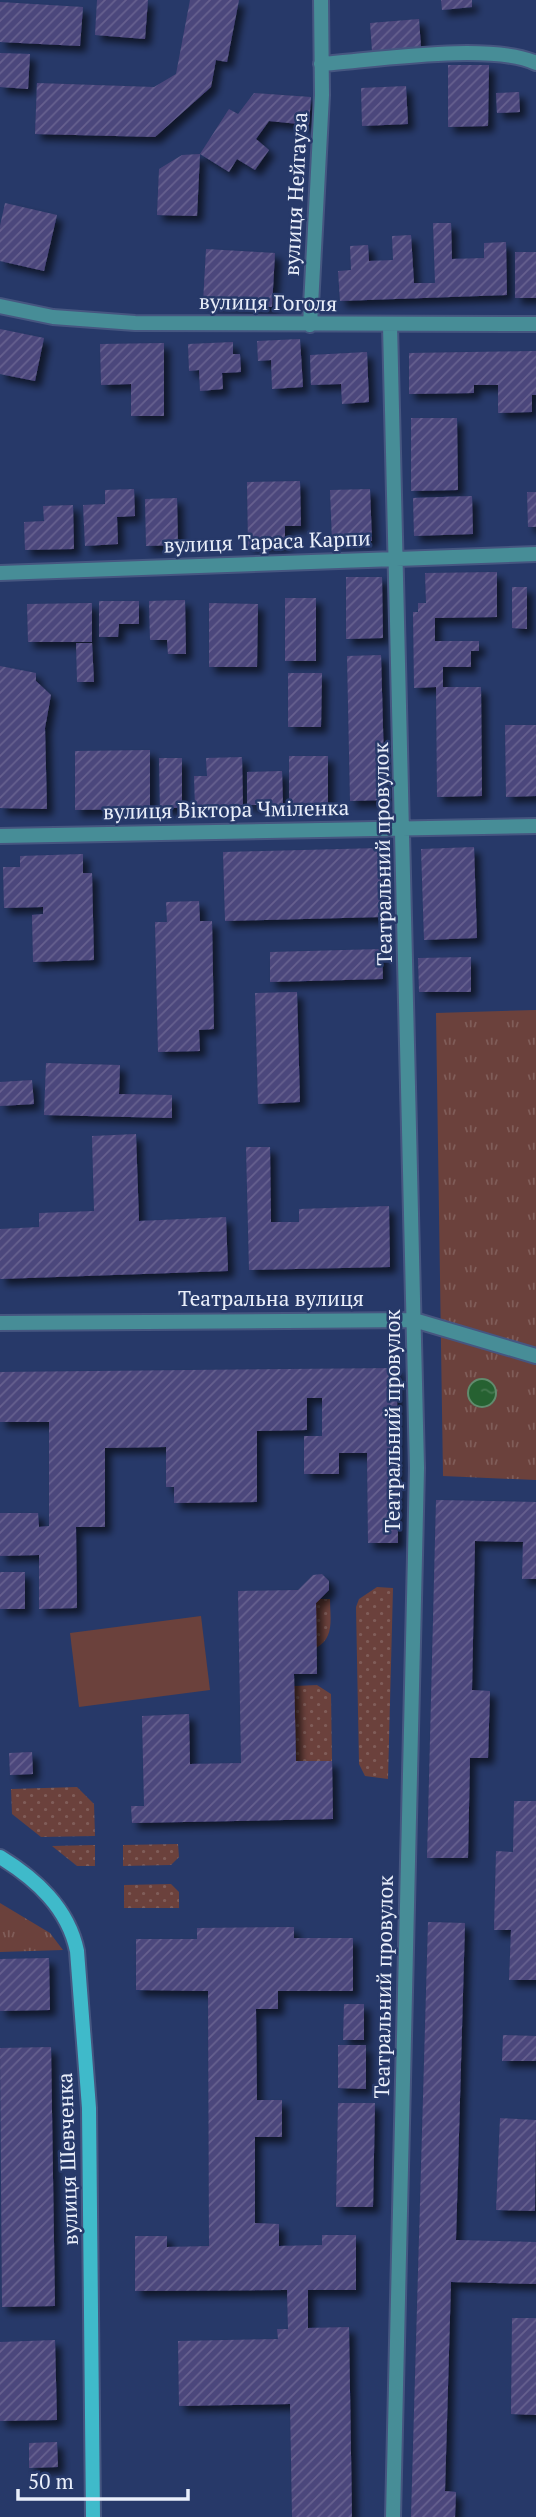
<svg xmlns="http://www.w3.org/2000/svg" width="536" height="2517" font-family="'PT Serif',serif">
  <defs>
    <pattern id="grass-dots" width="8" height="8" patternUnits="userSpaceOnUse" patternTransform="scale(1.75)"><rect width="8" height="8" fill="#6b413c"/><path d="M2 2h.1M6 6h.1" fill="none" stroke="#805d59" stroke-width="1.8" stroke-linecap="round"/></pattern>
    <pattern id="park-tufts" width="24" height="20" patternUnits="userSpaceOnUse" patternTransform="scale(1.75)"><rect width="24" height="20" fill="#6b413c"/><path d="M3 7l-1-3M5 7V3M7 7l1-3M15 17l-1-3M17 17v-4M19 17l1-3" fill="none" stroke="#805d59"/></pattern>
    <pattern id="water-ripples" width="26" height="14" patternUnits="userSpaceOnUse" patternTransform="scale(1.75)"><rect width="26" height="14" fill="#266131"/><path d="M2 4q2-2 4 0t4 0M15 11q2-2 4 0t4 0" fill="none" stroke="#467850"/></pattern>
    <pattern id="building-hatch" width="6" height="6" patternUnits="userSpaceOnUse" patternTransform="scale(1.75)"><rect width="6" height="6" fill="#4c467b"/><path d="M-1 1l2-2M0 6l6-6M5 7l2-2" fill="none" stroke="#66618f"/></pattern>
    <filter id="shadow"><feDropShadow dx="6" dy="6" stdDeviation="3.5" flood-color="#0009"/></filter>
  </defs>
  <rect width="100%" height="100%" fill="#273969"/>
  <path fill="url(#grass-dots)" d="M377 1587 393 1588 388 1779 365 1776 359 1764 356 1607 359 1599Z
    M319 1599H330C330 1618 335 1638 316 1648V1603Z
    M317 1685 331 1694 332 1761H296L294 1686Z
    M77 1787 94 1804 95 1836 41 1837 12 1814 11 1789Z
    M178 1844 179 1857 171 1865 123 1866V1845Z
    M95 1845V1866H77L52 1846Z
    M171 1884 179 1892V1908H124V1885Z"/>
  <path fill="url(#park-tufts)" d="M536 1010V1480L443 1476 436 1013Z
    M0 1903 50 1933 63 1950 0 1952Z"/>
  <path fill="#6b413c" d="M201 1616 210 1690 79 1707 70 1633Z"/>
  <path fill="url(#water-ripples)" stroke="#608b6d" stroke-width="2" d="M468 1393a14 14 0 1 1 28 0a14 14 0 1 1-28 0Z"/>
  <path fill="url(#building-hatch)" filter="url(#shadow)" d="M97 0H148L145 39 95 35Z
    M190 0H239L227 62 216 60 211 87 155 137 35 134 37 83 154 87 176 74Z
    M441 0H472V7L442 10Z
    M0 2 83 7 80 46 0 42Z
    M419 19 421 47 372 51 370 23Z
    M0 53 30 54 28 89 0 87Z
    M448 65H489L488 126 448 127Z
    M406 86 408 124 362 126 361 88Z
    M519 92 520 112 497 113 496 93Z
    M254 93 311 97 309 125 269 121 256 139 269 150 255 170 237 159 229 172 200 154 229 109 238 114Z
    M200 154 197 216 157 215 159 169 182 155Z
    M5 203 57 215 44 271 0 261V226Z
    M433 223H451L452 259 484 258V243L506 242 507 295 340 301 338 271 351 270 350 246 368 245 369 261 393 260 392 236 411 235 414 283H435Z
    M206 249 275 253 272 307 203 303Z
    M515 252H536V298H515Z
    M0 329 44 338 35 381 0 374Z
    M300 339 303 387 272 389 271 360 258 361 257 341Z
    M233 342V354H240L241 372 222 373 223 389 200 391 199 370 189 371 188 344Z
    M164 343V416H131V384L101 385 100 344Z
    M536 351V395H532V412L498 413V385H474V393L409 394V353Z
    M367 352 369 402 342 404 341 384 311 385 310 355Z
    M411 418H457L458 490 411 491Z
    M300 481 301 526H285V545L248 546 247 482Z
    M134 489 135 516 117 517 118 544 85 546 83 505 105 504V490Z
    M370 489 372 541 332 542 330 490Z
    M527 492H536V527H528Z
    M472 496 473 534 414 536 413 498Z
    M177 498 178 545 146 546 145 499Z
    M73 505 74 549 25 550 24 522 44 521 43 506Z
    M497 572V617L435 618V641H479V651H471V667H443V687H481L482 796 437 797 436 687 414 688 413 612H418V603H426L425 573Z
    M346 577H382L383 638 346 639Z
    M512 587H527V629L512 628Z
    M285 598H316V661H285Z
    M185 600 186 654H168L167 640H150L149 601Z
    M99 601H139V624H119L118 637H99Z
    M92 603V642H28L27 604Z
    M209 603 258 604 257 667H209Z
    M76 643H92L94 682H77Z
    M381 655 385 800 350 801 347 656Z
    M0 666 36 673V681L51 695 45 728 47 809 0 808Z
    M288 673H322L321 727H288Z
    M505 725H536V796L506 797Z
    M150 750V809L75 810V751Z
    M289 756H328V803L289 804Z
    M242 757 243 805 195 806 194 776H207L206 758Z
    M159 758H182V808H160Z
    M282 771 283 805H247V772Z
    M474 847 477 938 424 940 421 849Z
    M380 848 382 917 225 921 223 852Z
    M83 854V873H92L94 960 33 962 32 915 43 914V907L4 908 3 867H20V856Z
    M199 901 200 921H212L214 1029 199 1030 200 1051 158 1052 155 922H167L166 902Z
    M382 949 383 979 270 982V952Z
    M471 957V992H419L418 958Z
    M297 992 300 1102 258 1104 255 993Z
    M46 1063 120 1065 119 1094 172 1095V1118L44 1115Z
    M32 1080 34 1104 0 1106V1082Z
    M136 1134 139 1221 226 1217 228 1271 0 1279V1229L39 1227V1213L94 1211 92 1136Z
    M246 1147H270L271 1222H299V1209L389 1206 390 1267 249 1270Z
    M397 1368 398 1543H368L367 1453H339V1474H304V1436H322V1398H307V1430L257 1431V1502L174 1503V1487H166V1447L105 1448V1527H76L77 1608 39 1609V1555L0 1556V1513H38L39 1527 49 1526V1422H0V1372Z
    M436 1500 536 1502V1579H522L523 1542 475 1541 472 1690 490 1691 488 1758H470L468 1858H427Z
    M0 1572H25V1609H0Z
    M322 1574 329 1581V1590L316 1603 317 1674H294L296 1761H332L333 1819 132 1823 131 1806H144L142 1716 189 1714 190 1764 241 1763 238 1591 298 1590 313 1575Z
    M32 1752 33 1774 10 1775 9 1753Z
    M514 1801H536V1980H509L511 1930H494L496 1851 513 1852Z
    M428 1922 465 1923 456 2240 536 2242V2284L451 2282 445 2491 456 2492 455 2517H411Z
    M294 1927V1938H353V1991H278V2009H256L257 2100H282V2137H255V2223L279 2224V2246L322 2245V2235H356V2290H308V2328L349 2327 352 2517H292L290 2404 179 2406 178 2341 278 2339 277 2329H288L287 2290 135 2291V2236H167V2247L209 2246 208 1991 136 1990V1939H197V1928Z
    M49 1958 50 2010 0 2011V1959Z
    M344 2004H364V2040H343Z
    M503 2035 536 2036V2061H502Z
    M338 2045H366V2089L338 2088Z
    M51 2047 55 2306 2 2307 0 2048Z
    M338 2103H375L373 2207H336Z
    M500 2118 536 2120 535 2211 496 2210Z
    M512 2318H536V2415L511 2414Z
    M55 2340 57 2420 0 2421V2342Z
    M57 2442 58 2467 29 2468V2443Z"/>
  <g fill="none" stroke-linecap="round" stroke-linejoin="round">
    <g stroke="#465680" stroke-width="18">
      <path id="street" d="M321 64C375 60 491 42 536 63
        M0 306 53 317 135 323 536 324
        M310 325 322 95 321 0
        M390 325 417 1468 393 2517
        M0 573 536 554
        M0 836 536 826
        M0 1323 414 1320 536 1356"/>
    </g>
    <g stroke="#465680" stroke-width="18">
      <path id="secondary" d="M0 1857C36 1879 68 1908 77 1951L89 2108 93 2517"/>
    </g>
    <use href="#street" stroke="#478d97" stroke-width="14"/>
    <use href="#secondary" stroke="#3fbaca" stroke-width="14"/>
  </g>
  <g text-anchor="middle" stroke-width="5" stroke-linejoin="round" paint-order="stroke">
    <g font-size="21" fill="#e9eefa" stroke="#273969">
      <text transform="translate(296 194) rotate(-87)" y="7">вулиця Нейгауза</text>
      <text transform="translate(268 303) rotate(1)" y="7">вулиця Гоголя</text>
      <text transform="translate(267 542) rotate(-2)" y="7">вулиця Тараса Карпи</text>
      <text transform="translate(226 810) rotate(-1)" y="7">вулиця Віктора Чміленка</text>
      <text transform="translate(383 854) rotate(-91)" y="7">Театральний провулок</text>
      <text x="271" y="1306">Театральна вулиця</text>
      <text transform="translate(393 1421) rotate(-90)" y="7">Театральний провулок</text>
      <text transform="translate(384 1987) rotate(-89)" y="7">Театральний провулок</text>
      <text transform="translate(68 2159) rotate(-92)" y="7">вулиця Шевченка</text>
    </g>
  </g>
  <path d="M18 2489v10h170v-10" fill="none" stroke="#e9eefa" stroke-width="3.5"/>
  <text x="28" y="2489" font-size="21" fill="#e9eefa" stroke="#273969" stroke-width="5" paint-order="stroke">50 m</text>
</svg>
